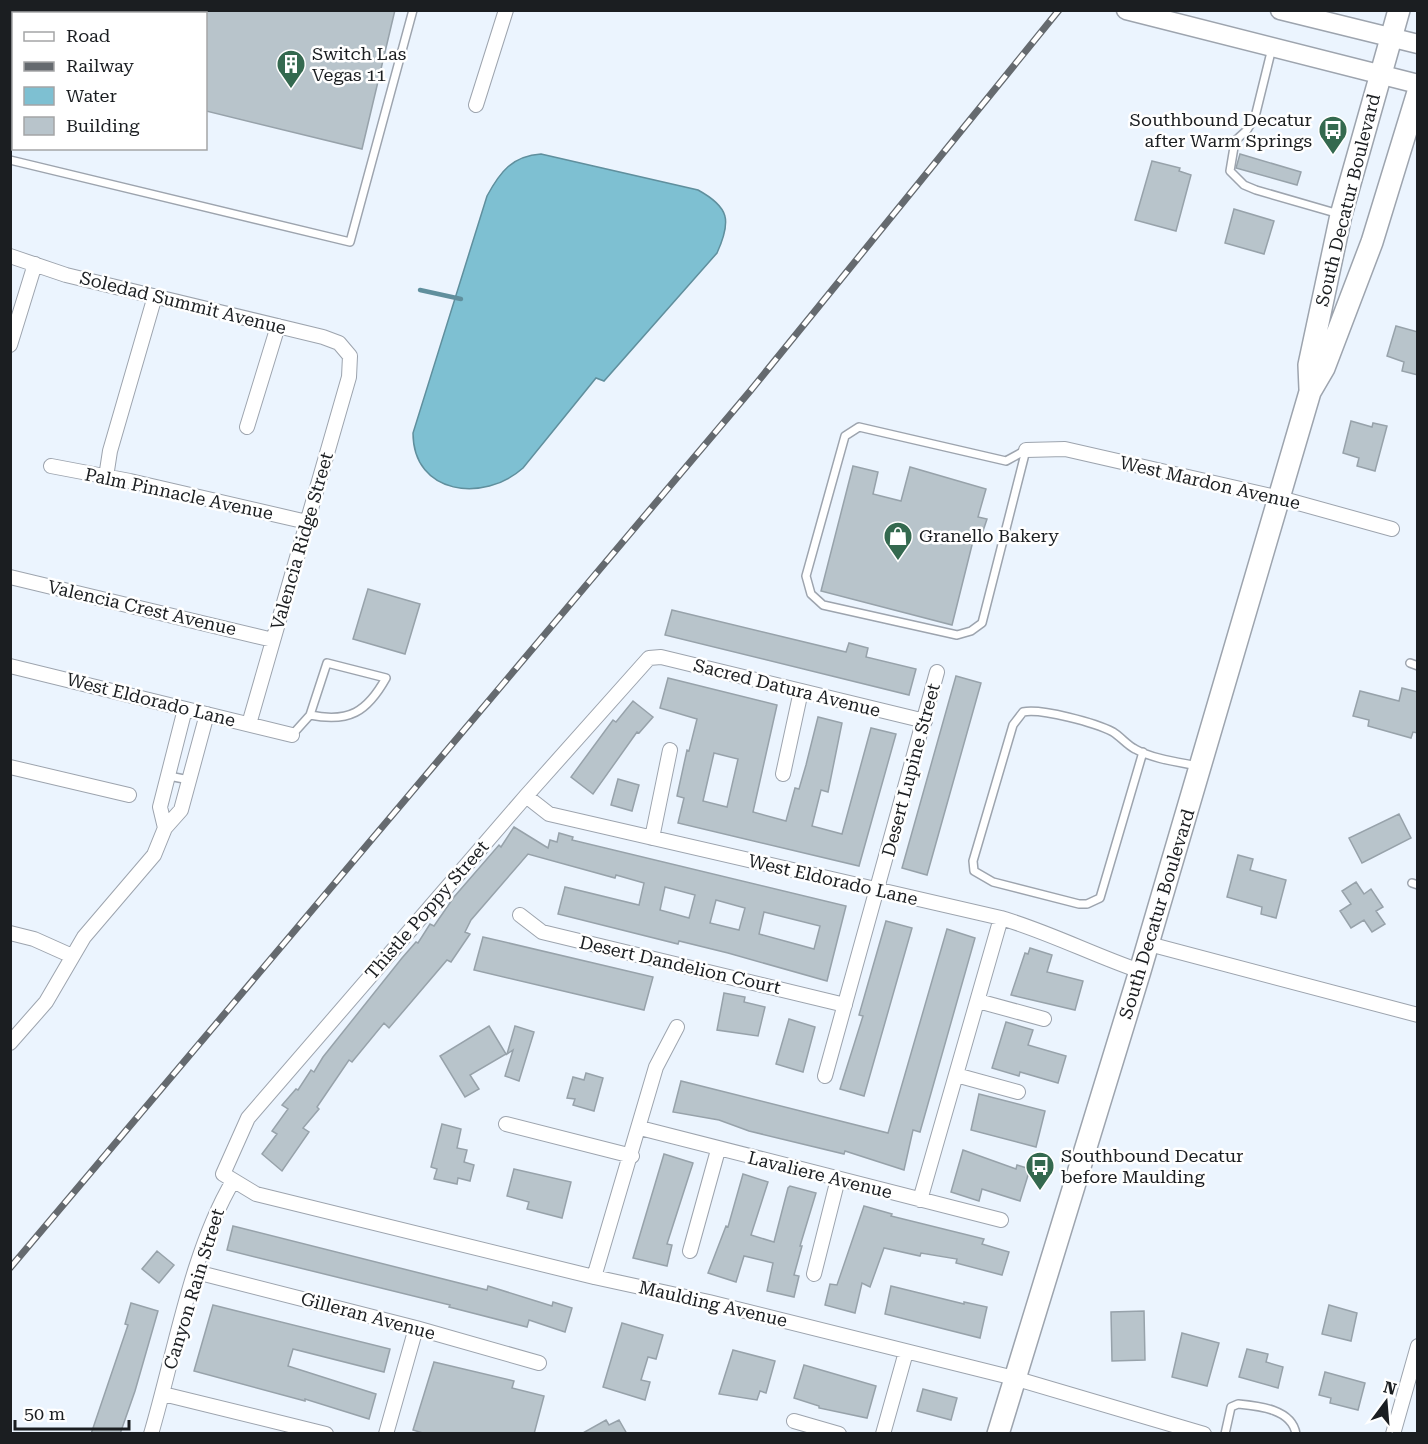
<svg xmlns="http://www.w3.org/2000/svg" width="1428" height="1444" font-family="'Roboto Serif',serif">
  <rect width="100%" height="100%" fill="#ebf4fe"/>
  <path fill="#7ec0d2" stroke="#608f9d" stroke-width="1.5" d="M541 154 698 190C729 207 732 220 717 253L604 381 596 378 523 468C484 503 413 495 413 433L487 196C500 172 512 156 541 154Z"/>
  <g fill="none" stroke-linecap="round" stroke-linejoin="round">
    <path stroke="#608f9d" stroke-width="4.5" d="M420 290 461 299"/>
  </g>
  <path fill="#b8c4cb" stroke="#97a2aa" stroke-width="1.5" fill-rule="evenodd" d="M206 10H395L362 149 206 111Z
    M1240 154 1301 172 1297 185 1236 168Z
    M1152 161 1180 168 1179 171 1191 175 1176 231 1135 220Z
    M1234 209 1274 221 1264 254 1225 243Z
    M1396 326 1418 332V375L1402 371 1404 362 1387 356Z
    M1351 421 1372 427 1373 423 1387 426 1375 471 1357 466 1359 458 1343 453Z
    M853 466 878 472 873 494 901 501 910 467 986 489 978 517 987 519 983 531 976 529 952 625 821 591Z
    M368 589 420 604 405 654 353 639Z
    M672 610 846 652 849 643 868 648 866 657 916 669 909 695 665 635Z
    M956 676 981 683 927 875 902 868Z
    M668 678 777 705 753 812 786 821 795 788 799 789 806 765 818 717 842 723 828 792 821 790 812 826 842 834 871 728 896 734 859 866 678 823 684 798 677 796 687 750 689 751 697 719 660 708ZM714 753 738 759 727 807 703 801Z
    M1402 688 1418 692V733L1413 732 1411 738 1368 726 1369 720 1353 716 1360 691 1399 701Z
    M633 701 653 717 639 733 637 732 593 794 571 777 613 720 616 722Z
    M618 779 639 785 632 811 611 805Z
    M1399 814 1411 838 1362 863 1349 838Z
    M514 827 548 848 550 840 557 842 559 833 573 837 572 840 846 906 827 981 728 953 679 941 678 944 558 914 565 887 639 905 644 883 616 875 615 878 528 854 471 920 465 932 470 934 451 962 447 960 389 1028 384 1023 352 1062 349 1060 317 1107 319 1109 303 1128 309 1132 282 1171 262 1154 277 1134 272 1131 288 1109 282 1105 296 1089 298 1090 311 1070 314 1072 323 1057 402 958 416 942 418 943 430 924 434 926 454 897 499 845 501 847ZM665 887 695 895 689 918 660 910ZM716 900 745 908 739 930 710 923ZM764 912 820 926 814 949 759 934Z
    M1238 855 1253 859 1250 870 1286 880 1276 918 1261 914 1262 907 1227 897Z
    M1356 882 1364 894 1371 889 1383 907 1376 911 1385 924 1372 932 1364 920 1351 928 1340 911 1351 904 1342 891Z
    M886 921 912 928 864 1096 840 1089 863 1016 859 1015Z
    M947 929 975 938 920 1132 913 1130 904 1170 845 1151 844 1154 749 1131 719 1120 673 1112 681 1081 888 1133Z
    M483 937 653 977 644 1010 474 970Z
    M1030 948 1052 955 1047 972 1083 981 1075 1010 1011 995 1025 953 1028 954Z
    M724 993 745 997 744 1002 765 1007 758 1036 717 1030Z
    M789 1019 815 1027 803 1072 776 1064Z
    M1006 1022 1033 1030 1028 1045 1066 1056 1058 1083 1020 1072 1019 1076 992 1068Z
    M489 1026 506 1054 470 1075 479 1089 465 1097 440 1056Z
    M515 1026 534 1032 519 1081 505 1076 513 1050 507 1054Z
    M586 1073 603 1078 594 1111 573 1105 575 1099 567 1098 573 1077 584 1080Z
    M979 1094 1045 1111 1036 1147 971 1130Z
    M442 1124 461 1129 457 1148 467 1150 464 1162 474 1165 470 1181 458 1178 457 1184 434 1179 437 1169 431 1167Z
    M963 1150 1016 1169 1017 1165 1030 1169 1020 1201 982 1189 979 1201 951 1192Z
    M664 1154 693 1163 667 1244 672 1245 667 1266 633 1258Z
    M514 1169 571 1182 562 1218 527 1209 529 1202 507 1196Z
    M743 1174 768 1182 751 1235 774 1242 788 1188 790 1186 816 1193 800 1246H802L794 1275 799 1276 794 1297 767 1291 773 1263 744 1256 736 1282 708 1273 726 1226 728 1227Z
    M864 1206 892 1214 891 1216 984 1239 982 1244 1009 1252 1002 1275 956 1263 957 1259 921 1253 920 1256 884 1248 870 1287 862 1283 855 1313 825 1305 830 1284 837 1285Z
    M233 1226 487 1290 488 1286 552 1306 553 1302 572 1308 565 1332 529 1320 527 1327 449 1307 450 1305 227 1250Z
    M157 1251 174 1265 159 1283 142 1269Z
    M891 1286 964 1304V1302L987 1307 980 1338 885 1314Z
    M131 1303 158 1311 135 1391 120 1434H91L128 1325 125 1324Z
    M213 1305 390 1349 384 1372 293 1349 288 1366 376 1394 369 1419 305 1399V1401L194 1371Z
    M1329 1305 1357 1313 1351 1341 1322 1334Z
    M1144 1311 1145 1360 1112 1361 1111 1312Z
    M622 1323 663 1335 656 1359 648 1357 641 1380 650 1382 645 1400 603 1387Z
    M1182 1333 1219 1343 1207 1386 1172 1377Z
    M1247 1349 1268 1354 1266 1362 1283 1367 1278 1388 1239 1377Z
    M733 1350 775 1361 766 1393 760 1391 757 1400 719 1394Z
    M434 1362 514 1381 512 1388 544 1396 534 1434H426L413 1430Z
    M804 1365 876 1386 867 1418 819 1408V1406L794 1398Z
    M1325 1372 1365 1383 1358 1410 1330 1403 1331 1398 1319 1395Z
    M923 1389 957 1398 951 1420 917 1411Z
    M606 1420 609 1425 619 1420 627 1434H581Z"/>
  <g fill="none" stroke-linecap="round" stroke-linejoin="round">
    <g stroke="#9da4ae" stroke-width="10">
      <path id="lane" d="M1272 48 1255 117 1247 130 1235 141 1230 171 1244 185 1256 190 1339 214
        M10 160 350 242 413 10
        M859 427 1006 461 1026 450 982 623 971 631 957 635 823 605 811 594 806 576 845 436Z
        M1410 663 1418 666
        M292 735 310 715 327 663 386 678C367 712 349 723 310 715
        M1143 752 1100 898 1087 904H1079L993 882 974 871 973 861 1013 725 1023 712C1041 708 1096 723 1113 732 1121 737 1127 745 1135 749 1153 759 1178 762 1198 766
        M169 776 189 780
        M1412 883 1418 885
        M1225 1434 1231 1407 1238 1404C1259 1406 1292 1409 1296 1434"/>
    </g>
    <g stroke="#9da4ae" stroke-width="16">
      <path id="street" d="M476 105 506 10
        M10 256 66 275 323 337 339 343 350 356 349 377 249 724
        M10 345 35 264
        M247 427 278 326
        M1026 450 1065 449 1280 498 1392 529
        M51 466 130 481 307 522
        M106 477 110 451 155 296
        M10 577 273 640
        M10 666 292 735
        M925 721 661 657 649 658 526 796 248 1118 223 1174 256 1194 594 1277 709 1302 1014 1378 1204 1434
        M10 767 129 795
        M783 774 801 691
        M526 796 549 814 1001 918C1049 932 1093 955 1140 971
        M165 828 160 807 185 709
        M652 838 670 750
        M520 915 542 932 845 1005
        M10 933 34 939 72 956
        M1149 944 1418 1015
        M978 1001 1044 1019
        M10 1043 46 1002 84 937 154 855 165 828 181 810 207 714
        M956 1075 1018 1092
        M825 1076 937 672
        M506 1124 632 1156
        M640 1128 1001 1220
        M920 1200 1001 918
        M690 1251 718 1150
        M196 1272 416 1328 539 1363
        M814 1274 838 1179
        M594 1277 656 1067 677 1027
        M163 1394 326 1434
        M794 1421 839 1434
        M151 1434C175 1353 191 1252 233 1181
        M386 1434 416 1328
        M883 1434 906 1352
        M1393 1434 1418 1346"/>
    </g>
    <g stroke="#9da4ae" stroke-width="21">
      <path id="secondary" d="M1126 10 1418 84
        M1280 10 1418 44"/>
    </g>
    <g stroke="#9da4ae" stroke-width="24">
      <path id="primary" d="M1310 389 1309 365 1341 215 1399 10
        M998 1434 1140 971 1310 392 1324 368 1372 242 1418 92"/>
    </g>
    <use href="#lane" stroke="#fff" stroke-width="7"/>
    <use href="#street" stroke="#fff" stroke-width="14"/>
    <use href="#secondary" stroke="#fff" stroke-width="18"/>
    <use href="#primary" stroke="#fff" stroke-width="21"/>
    <g stroke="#656a6f" stroke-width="7">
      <path id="rail" d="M10 1268 751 390 1059 10"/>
    </g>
    <use href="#rail" stroke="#fff" stroke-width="4.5" stroke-dasharray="14" stroke-linecap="butt"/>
  </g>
  <defs>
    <g id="building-pin" transform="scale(1.5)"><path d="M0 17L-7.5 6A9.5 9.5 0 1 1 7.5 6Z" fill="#34694f" stroke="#fff"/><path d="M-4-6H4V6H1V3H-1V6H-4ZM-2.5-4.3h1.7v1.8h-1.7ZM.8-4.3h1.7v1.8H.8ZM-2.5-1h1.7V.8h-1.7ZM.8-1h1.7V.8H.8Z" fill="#fff"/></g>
    <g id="bus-pin" transform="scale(1.5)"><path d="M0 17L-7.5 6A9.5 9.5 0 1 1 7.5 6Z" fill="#34694f" stroke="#fff"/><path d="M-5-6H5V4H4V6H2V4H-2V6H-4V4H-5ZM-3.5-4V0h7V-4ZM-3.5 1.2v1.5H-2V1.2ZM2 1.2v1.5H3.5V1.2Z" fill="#fff"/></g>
    <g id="shop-pin" transform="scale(1.5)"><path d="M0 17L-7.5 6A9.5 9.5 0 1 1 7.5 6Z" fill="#34694f" stroke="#fff"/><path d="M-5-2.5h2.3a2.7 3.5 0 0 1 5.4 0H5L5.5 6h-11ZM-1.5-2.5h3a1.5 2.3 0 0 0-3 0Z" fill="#fff"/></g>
  </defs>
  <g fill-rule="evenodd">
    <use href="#building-pin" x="291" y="64"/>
    <use href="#bus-pin" x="1333" y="130"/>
    <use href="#shop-pin" x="898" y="536"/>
    <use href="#bus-pin" x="1040" y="1166"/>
  </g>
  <g text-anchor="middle" stroke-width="5" stroke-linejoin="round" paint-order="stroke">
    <g font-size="18" fill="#1b1e21" stroke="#fff" text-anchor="start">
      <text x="312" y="60">Switch Las<tspan x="312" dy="21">Vegas 11</tspan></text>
      <text x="1312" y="126" text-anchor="end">Southbound Decatur<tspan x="1312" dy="21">after Warm Springs</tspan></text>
      <text x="919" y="542">Granello Bakery</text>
      <text x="1061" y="1162">Southbound Decatur<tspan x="1061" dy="21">before Maulding</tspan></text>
    </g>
    <g font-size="18" fill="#1b1e21" stroke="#fff">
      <text transform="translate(1348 200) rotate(-76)" y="6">South Decatur Boulevard</text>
      <text transform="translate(183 303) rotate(14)" y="6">Soledad Summit Avenue</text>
      <text transform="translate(1210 483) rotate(13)" y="6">West Mardon Avenue</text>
      <text transform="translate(179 494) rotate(12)" y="6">Palm Pinnacle Avenue</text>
      <text transform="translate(302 541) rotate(-74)" y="6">Valencia Ridge Street</text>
      <text transform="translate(142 608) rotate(13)" y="6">Valencia Crest Avenue</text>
      <text transform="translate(787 688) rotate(14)" y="6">Sacred Datura Avenue</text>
      <text transform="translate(151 700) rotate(14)" y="6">West Eldorado Lane</text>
      <text transform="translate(911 770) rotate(-75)" y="6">Desert Lupine Street</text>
      <text transform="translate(833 880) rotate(13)" y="6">West Eldorado Lane</text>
      <text transform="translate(427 910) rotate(-49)" y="6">Thistle Poppy Street</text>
      <text transform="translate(1157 914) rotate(-73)" y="6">South Decatur Boulevard</text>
      <text transform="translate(680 965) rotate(13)" y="6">Desert Dandelion Court</text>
      <text transform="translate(820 1175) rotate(14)" y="6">Lavaliere Avenue</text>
      <text transform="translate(194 1289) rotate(-73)" y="6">Canyon Rain Street</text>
      <text transform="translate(713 1304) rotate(13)" y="6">Maulding Avenue</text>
      <text transform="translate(368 1316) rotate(15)" y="6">Gilleran Avenue</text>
    </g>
  </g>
  <rect width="1428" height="1444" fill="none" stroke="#1b1e21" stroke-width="24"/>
  <rect x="12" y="12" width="195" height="138" fill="#ffffff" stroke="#a4a5a6" stroke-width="1.5"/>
  <rect x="24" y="32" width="30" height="9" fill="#ffffff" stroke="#a4a5a6" stroke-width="1.5"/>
  <text x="66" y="42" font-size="18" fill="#1b1e21">Road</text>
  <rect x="24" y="62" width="30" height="9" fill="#656a6f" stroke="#a4a5a6" stroke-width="1.5"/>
  <text x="66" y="72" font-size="18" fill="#1b1e21">Railway</text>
  <rect x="24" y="87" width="30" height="18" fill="#7ec0d2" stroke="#a4a5a6" stroke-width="1.5"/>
  <text x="66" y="102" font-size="18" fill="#1b1e21">Water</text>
  <rect x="24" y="117" width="30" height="18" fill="#b8c4cb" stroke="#a4a5a6" stroke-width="1.5"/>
  <text x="66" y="132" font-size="18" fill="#1b1e21">Building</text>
  <g transform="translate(1386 1402) rotate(16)" stroke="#ffffff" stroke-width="4.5" paint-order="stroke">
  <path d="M0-4.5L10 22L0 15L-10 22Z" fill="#1b1e21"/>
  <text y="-9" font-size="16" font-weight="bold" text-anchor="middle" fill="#1b1e21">N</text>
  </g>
  <path d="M15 1420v9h114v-9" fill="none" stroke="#1b1e21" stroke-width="3"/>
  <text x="24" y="1420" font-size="18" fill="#1b1e21" stroke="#ffffff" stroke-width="4.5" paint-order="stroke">50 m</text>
</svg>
